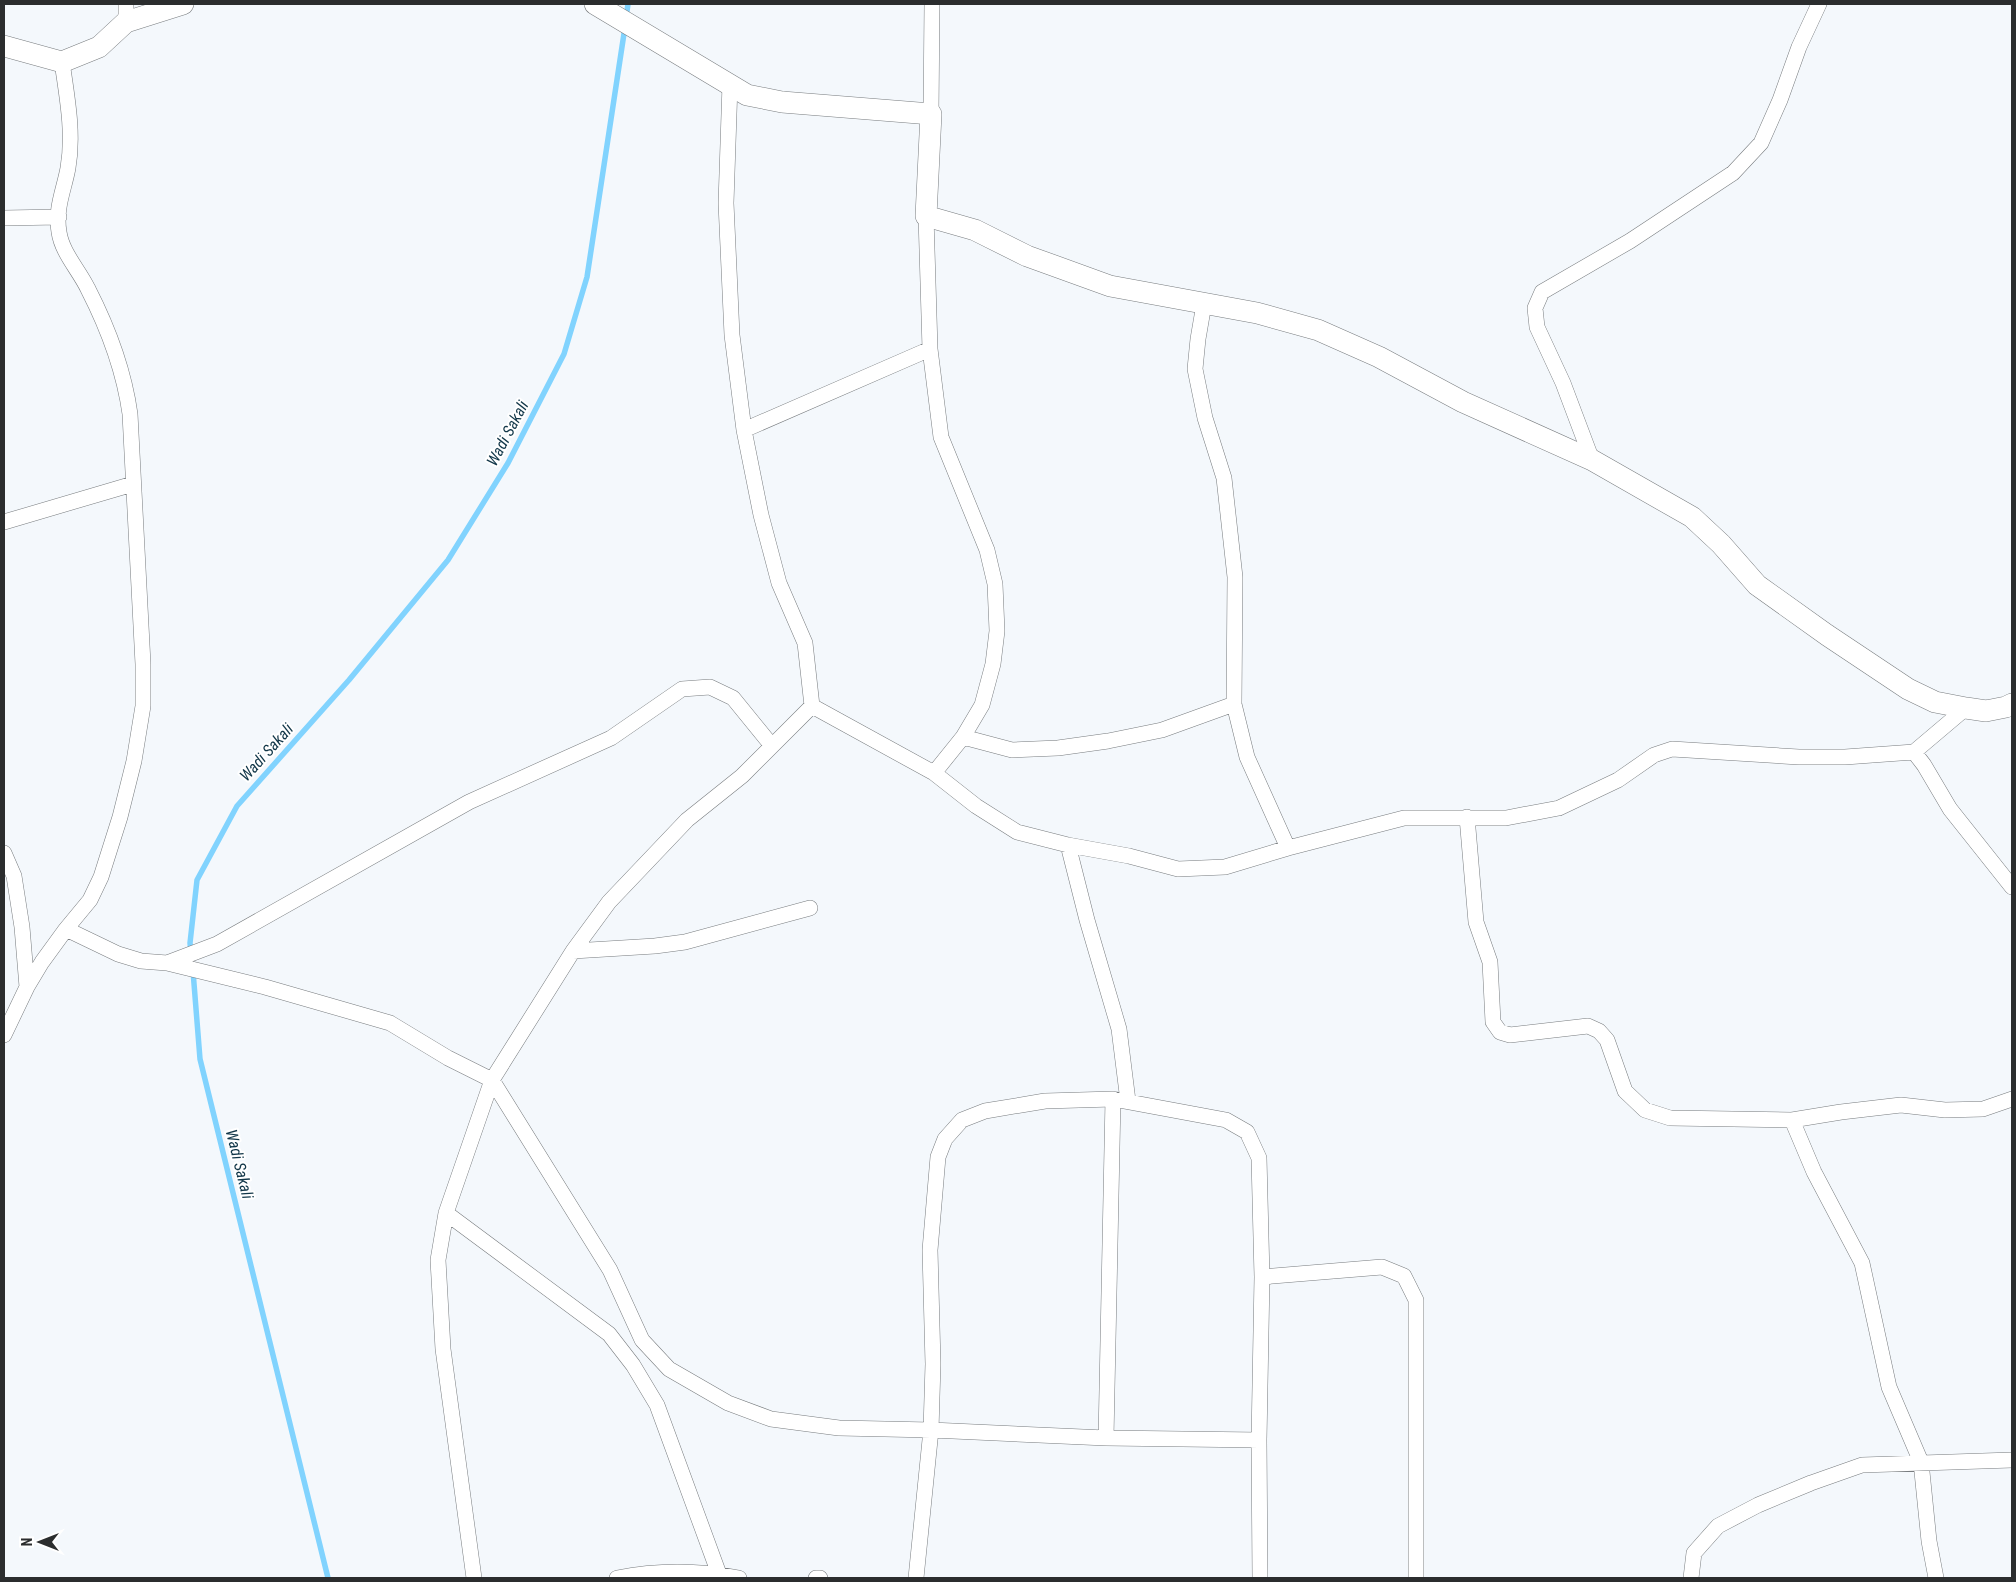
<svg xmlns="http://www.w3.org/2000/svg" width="2016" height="1582" font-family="'Roboto Condensed',sans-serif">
  <rect width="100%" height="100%" fill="#f4f8fc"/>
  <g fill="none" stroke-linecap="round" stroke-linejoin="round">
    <path stroke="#81d3fe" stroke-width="5.5" d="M626 18 628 4
      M191 952 190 943 197 880 237 806 349 680 448 560 508 463 564 354 587 277 625 27
      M193 971 200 1059 328 1578"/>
    <g stroke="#787c7f" stroke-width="16">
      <path id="street" d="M126 22V4
        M730 84 726 203 732 335 744 430 761 515 779 583 805 643 812 706
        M931 114 932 4
        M926 216 930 349 941 437 987 550 995 584 997 631 993 664 982 705 963 737 934 773
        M4 218 59 217
        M1204 304 1198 339 1195 369 1205 418 1224 478 1235 577 1234 704 1247 757 1288 848
        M744 430 930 349
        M1592 460 1563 383 1537 327 1535 308 1542 292 1630 241 1733 173 1761 143 1780 100 1799 47 1819 4
        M4 522 133 484
        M812 706 934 773 976 806 1017 832 1068 845 1129 856 1178 869 1225 867 1288 848 1404 818H1506L1559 808 1618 780 1654 755 1672 749 1799 757H1845L1914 752
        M1966 708 1914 752 1924 765 1950 809 2012 887
        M963 737 1012 750 1058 748 1108 741 1162 730 1234 704
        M1467 817 1476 922 1490 962 1493 1022 1500 1032 1510 1035 1588 1026 1599 1031 1607 1040 1625 1091 1645 1110 1670 1118 1792 1120 1841 1112 1901 1105 1945 1110 1983 1109 2012 1099
        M1068 845 1087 920 1119 1029 1128 1101
        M4 853 14 876 22 927 27 987
        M66 929 118 954 141 961 167 963 217 944 469 802 611 738 682 689 710 687 733 698 772 746
        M573 951 655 946 685 942 810 908
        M167 963 265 987 390 1023 448 1058 492 1080 610 1270 642 1340 669 1369 728 1403 771 1419 839 1428 931 1430 1106 1438 1259 1440
        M4 1035 27 987 42 962 66 929 90 900 101 877 120 817 134 761 143 706V664L130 414C124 371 108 328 88 289 79 270 62 253 59 232 55 208 64 190 68 168 74 133 67 97 62 62
        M1792 1120 1814 1172 1862 1263 1889 1387 1921 1462 1929 1541 1936 1578
        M446 1213 609 1334 633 1365 657 1405 719 1574
        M1262 1277 1382 1267 1404 1276 1416 1300V1578
        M1106 1438 1113 1099
        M474 1578 443 1349 438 1260 446 1213 492 1080 573 951 609 902 687 820 742 776 812 706
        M617 1578C657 1570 698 1570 739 1578
        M816 1578H820
        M916 1578 931 1430 933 1364 930 1250 938 1157 945 1139 962 1120 985 1111 1045 1101 1113 1099 1226 1120 1247 1132 1259 1158 1262 1277 1259 1440 1260 1578
        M1691 1578 1694 1553 1718 1526 1758 1505 1811 1483 1862 1465 2012 1460"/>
    </g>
    <g stroke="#787c7f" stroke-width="22">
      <path id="secondary" d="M595 4 747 95 782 102 931 114 926 216 975 230 1027 256 1110 286 1257 313 1318 330 1379 357 1463 402 1592 460 1692 517 1721 544 1757 585 1827 635 1908 689 1935 702 1966 708 1986 711 2006 707 2012 704
        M4 46 62 62 99 47 126 22 183 4"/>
    </g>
    <use href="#street" stroke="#fff" stroke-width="15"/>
    <use href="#secondary" stroke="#fff" stroke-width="21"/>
  </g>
  <g text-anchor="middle" stroke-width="4" stroke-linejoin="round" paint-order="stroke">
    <g font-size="16" font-style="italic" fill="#113648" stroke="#fff">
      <text transform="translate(507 433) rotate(-62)" y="6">Wadi Sakali</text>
      <text transform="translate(266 752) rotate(-48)" y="6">Wadi Sakali</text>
      <text transform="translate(240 1164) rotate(76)" y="6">Wadi Sakali</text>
    </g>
  </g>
  <rect width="2016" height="1582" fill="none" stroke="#2b2d2e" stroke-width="10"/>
  <g transform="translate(40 1542) rotate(270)" stroke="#ffffff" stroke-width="4" paint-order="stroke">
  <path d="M0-4L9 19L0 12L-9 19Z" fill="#2b2d2e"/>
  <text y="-8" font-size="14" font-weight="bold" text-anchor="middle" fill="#2b2d2e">N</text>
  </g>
</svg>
